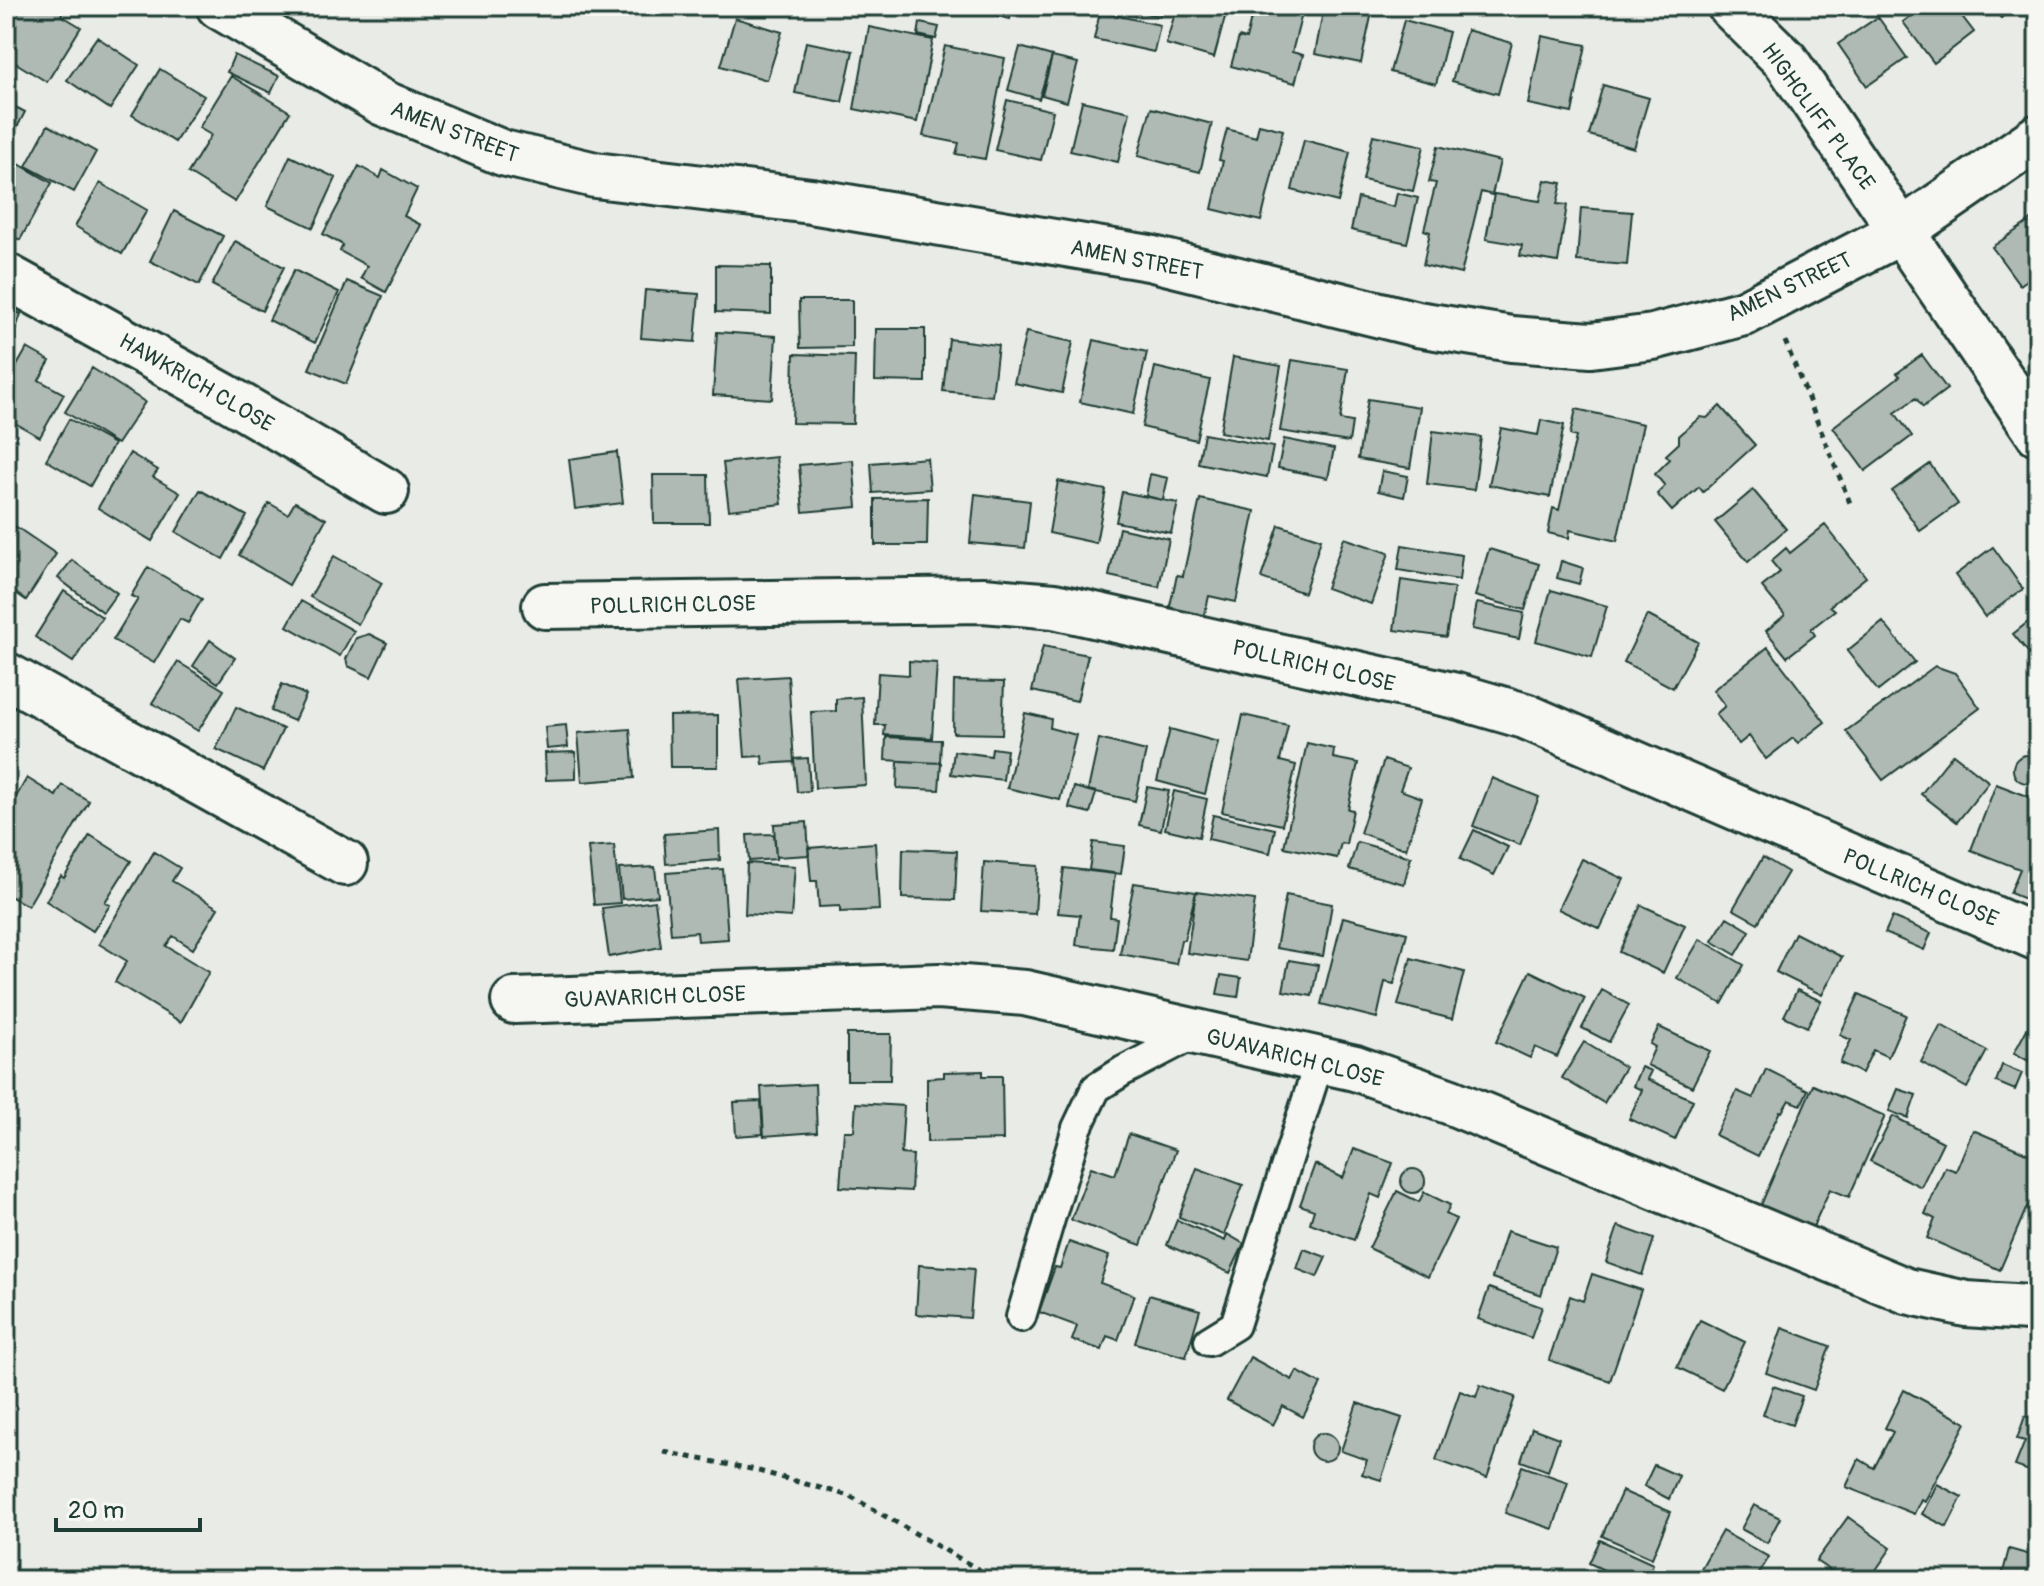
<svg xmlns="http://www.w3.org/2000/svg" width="2044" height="1586" font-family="Pangolin,sans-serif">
  <rect width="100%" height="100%" fill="#e9ebe7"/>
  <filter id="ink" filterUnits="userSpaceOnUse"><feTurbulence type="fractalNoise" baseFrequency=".0125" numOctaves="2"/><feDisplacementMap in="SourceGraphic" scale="16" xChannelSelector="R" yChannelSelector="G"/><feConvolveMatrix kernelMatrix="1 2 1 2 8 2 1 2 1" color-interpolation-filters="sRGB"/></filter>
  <g filter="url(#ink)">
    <path fill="#b0bab5" stroke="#1f3d34" stroke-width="2" d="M11 6H67L61 15 81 27 47 82 6 57V14Z
      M885 6H941L939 15Z
      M989 6H1014L1010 19 987 13Z
      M1108 6H1162L1160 16Z
      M1177 6H1228L1214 58 1166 44Z
      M1254 6H1304L1292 52 1303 55 1295 83 1231 66 1239 37 1246 39Z
      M1324 6 1372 12 1361 63 1315 54Z
      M1924 6H1954L1974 32 1934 63 1903 22Z
      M1990 6H2014L2001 18Z
      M1100 12 1160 25 1154 52 1094 39Z
      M1878 17 1907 58 1867 86 1838 44Z
      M735 18 782 32 767 80 721 66Z
      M1404 20 1449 32 1436 84 1390 72Z
      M920 23 939 27 936 39 918 35Z
      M869 27 933 40 917 122 854 109Z
      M1467 30 1512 43 1498 94 1452 81Z
      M1542 36 1586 45 1572 113 1528 104Z
      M97 37 139 65 110 109 67 80Z
      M806 42 853 51 842 102 795 93Z
      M945 46 1005 58 985 159 956 154 959 143 923 136Z
      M1020 47 1052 56 1039 99 1008 90Z
      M234 55 279 76 271 93 227 72Z
      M1052 57 1078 63 1067 102 1042 95Z
      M160 69 204 96 175 142 132 115Z
      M231 76 290 112 235 202 188 173 211 135 199 128Z
      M1603 85 1649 98 1634 148 1589 135Z
      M1007 100 1053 111 1041 160 995 150Z
      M1082 101 1130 112 1118 162 1070 151Z
      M6 102 25 112 6 149Z
      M1151 108 1212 124 1200 172 1138 156Z
      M1259 124 1283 130 1261 221 1212 209 1223 161 1219 160 1227 129 1256 137Z
      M48 125 96 152 74 192 26 166Z
      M1373 135 1424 146 1413 191 1363 180Z
      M1304 140 1350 152 1338 202 1292 190Z
      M1438 146 1500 161 1492 195 1481 192 1461 274 1423 265 1430 232 1424 230 1436 183 1429 182Z
      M290 156 336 178 313 228 267 206Z
      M10 159 52 183 20 240 6 233V167Z
      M359 166 380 178 383 170 417 189 404 216 421 225 386 292 361 278 367 266 340 251 343 245 323 234Z
      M1545 180 1562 183 1557 204 1567 205 1558 262 1520 256 1522 245 1486 239 1494 194 1540 201Z
      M100 183 147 210 122 254 75 226Z
      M1397 193 1418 198 1407 243 1351 230 1358 198 1394 207Z
      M1581 208 1632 212 1627 265 1577 261Z
      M174 211 223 236 199 285 150 261Z
      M2036 217 2038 220V272L2020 285 1992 247Z
      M235 241 284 267 262 311 212 285Z
      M716 265 771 266V314L716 312Z
      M294 270 339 292 315 343 269 320Z
      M347 281 383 296 346 384 309 369Z
      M645 290 699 294 695 342 641 338Z
      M799 300H852V347L800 348Z
      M6 309 21 314 6 358Z
      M876 329H925V382L875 381Z
      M717 332 776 336 772 399 713 395Z
      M1026 332 1073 342 1062 393 1014 383Z
      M949 339 998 345 992 396 943 391Z
      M1094 340 1147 352 1133 414 1080 402Z
      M27 348 50 361 39 380 64 394 40 437 6 418V385Z
      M794 354 855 356 853 424 792 423Z
      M1922 355 1947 389 1923 407 1916 398 1895 413 1912 436 1865 471 1833 427 1900 376 1897 373Z
      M1233 357 1281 366 1268 441 1220 432Z
      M1292 360 1348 369 1340 420 1352 422 1349 442 1280 431Z
      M1155 367 1210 380 1196 440 1142 427Z
      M92 368 145 402 117 444 65 412Z
      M1368 399 1420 407 1410 468 1358 459Z
      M1720 406 1755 445 1703 492 1699 487 1672 511 1657 494 1665 486 1655 474 1670 459 1666 455 1679 443V436L1700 417 1707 418Z
      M1576 409 1643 424 1617 541 1570 530 1569 538 1548 533 1553 508 1559 510 1576 437 1570 435Z
      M69 419 114 444 90 486 46 460Z
      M1541 420 1564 425 1550 497 1489 485 1501 428 1538 435Z
      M1433 431 1481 437 1474 490 1427 484Z
      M1204 434 1273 447 1267 477 1198 463Z
      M1284 439 1334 449 1328 478 1278 468Z
      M617 452 623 503 575 509 569 459Z
      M130 453 158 470 153 477 180 493 152 541 98 508Z
      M776 457 782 504 729 510 723 463Z
      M927 458 930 489 873 493 871 463Z
      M853 460 857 507 803 512 799 465Z
      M1930 464 1958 504 1920 531 1892 491Z
      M1382 471 1408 476 1404 497 1378 491Z
      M1150 474 1168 478 1163 500 1146 496Z
      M653 475H708L709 523H654Z
      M1058 481 1106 490 1096 543 1049 533Z
      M200 490 247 516 223 559 176 532Z
      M1753 490 1786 529 1748 562 1715 522Z
      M1122 492 1178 503 1171 533 1116 522Z
      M975 494 1030 501 1025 548 970 543Z
      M928 498 927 545H875V499Z
      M1200 499 1255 511 1236 602 1209 596 1204 617 1169 610 1177 575 1183 576Z
      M295 502 326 519 289 585 239 555 269 503 288 514Z
      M1279 525 1321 539 1304 593 1261 578Z
      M1825 525 1866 577 1830 606 1835 610 1811 629 1815 635 1787 657 1766 631 1785 615 1762 587 1780 572 1771 561 1786 548 1790 553Z
      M15 526 56 554 26 600 6 586V540Z
      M1119 528 1169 539 1159 587 1109 576Z
      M1344 538 1389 553 1371 604 1326 588Z
      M1402 545 1462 555 1459 580 1398 570Z
      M1993 547 2023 589 1985 617 1955 575Z
      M1489 549 1539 564 1525 610 1475 596Z
      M334 556 382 583 358 624 310 597Z
      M72 560 117 593 103 612 58 578Z
      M1561 561 1583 568 1579 584 1557 578Z
      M148 567 202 599 188 623 180 619 154 663 113 640 138 599 131 596Z
      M1401 580 1454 588 1446 637 1394 630Z
      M1551 590 1607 606 1592 657 1536 641Z
      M64 591 102 617 73 662 35 637Z
      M301 601 354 631 340 656 287 626Z
      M1477 603 1524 613 1519 639 1472 629Z
      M2038 614V664L2013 634Z
      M1647 615 1698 642 1673 688 1624 662Z
      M1883 622 1915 662 1878 691 1847 651Z
      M369 634 387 643 371 677 348 666 346 659 356 638Z
      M210 640 235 658 218 683 193 666Z
      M1043 646 1088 655 1077 701 1032 691Z
      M1768 647 1825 722 1798 743 1793 738 1766 759 1749 736 1739 744 1716 714 1725 706 1713 690Z
      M909 661 937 663 932 738 884 735 885 725H875L878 673 909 675Z
      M178 662 224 690 198 731 152 703Z
      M1935 666 1955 673 1980 708 1883 780 1846 731Z
      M788 676 794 762 763 764 762 756 745 757 739 679Z
      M954 681 1004 682 1002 734 953 733Z
      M282 684 306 695 294 721 271 711Z
      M862 697 866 785 815 788 811 712 836 711V699Z
      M236 707 283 729 263 771 216 749Z
      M1025 713 1051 719 1050 728 1076 735 1060 800 1007 788Z
      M718 715V767H670L669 716Z
      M1243 715 1288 725 1280 761 1296 765 1282 825 1222 812Z
      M566 725 568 747 547 749 545 727Z
      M630 729 634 778 582 782 578 733Z
      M1170 729 1218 742 1205 794 1157 781Z
      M886 737 941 740 940 763 885 760Z
      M1099 739 1146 751 1135 801 1088 790Z
      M1307 743 1334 749 1333 758 1358 763 1348 809 1353 810 1346 844 1341 843 1337 858 1284 847Z
      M992 748 1007 750 1003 780 951 774 954 751 991 756Z
      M576 752V779L546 780 545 753Z
      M1953 754 1989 782 1957 822 1921 794Z
      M2013 769a14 14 0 1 1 28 0a14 14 0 1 1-28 0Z
      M808 758 810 791 797 792 794 759Z
      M1384 760 1408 768 1400 790 1422 798 1406 849 1360 833Z
      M898 761 941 763 939 790 897 788Z
      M27 778 56 796 62 785 89 801 28 906 6 894V814Z
      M1492 778 1539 797 1520 845 1473 826Z
      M1996 784 2038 800V835L2030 858 2038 860V887L2032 902 2010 893 2020 869 1971 850Z
      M1074 787 1096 793 1090 813 1069 808Z
      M1147 787 1169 791 1161 830 1139 825Z
      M1174 791 1207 799 1199 837 1165 829Z
      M1213 815 1275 829 1270 853 1208 839Z
      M807 822 809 855 776 857 774 824Z
      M719 830 720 860 666 864 664 834Z
      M1474 830 1508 847 1494 875 1460 859Z
      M774 834 776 859 749 861 747 835Z
      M90 835 131 861 105 902 110 905 93 931 46 901 61 876 64 878Z
      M1093 842 1125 846 1121 874 1089 870Z
      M1357 842 1411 857 1404 884 1349 869Z
      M875 843 879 910 840 912V906L819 907 817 881H811L808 848Z
      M614 845 620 903 594 905 588 847Z
      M903 849 957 851 955 900 902 898Z
      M154 852 180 868 172 881 218 908 193 949 173 936 166 946 209 972 181 1022 115 982 127 961 99 944Z
      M1763 857 1788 872 1758 923 1733 909Z
      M1582 859 1624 879 1600 929 1558 909Z
      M984 862 1038 866 1035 914 981 911Z
      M747 863 795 866 791 917 745 914Z
      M655 867 658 896 622 899 619 869Z
      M1064 868 1115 874 1110 917 1117 918 1113 949 1076 945 1080 915 1058 913Z
      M723 869 728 939 698 941 697 932 671 934 666 873Z
      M1134 883 1196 892 1184 940H1181L1176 964 1120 954Z
      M1196 892 1255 900 1247 961 1187 953Z
      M1286 895 1332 904 1323 956 1276 948Z
      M655 901 661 947 609 957 602 908Z
      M1641 905 1685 925 1663 973 1619 952Z
      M1343 917 1407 933 1394 984 1385 982 1377 1018 1321 1004Z
      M1727 917 1750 931 1736 955 1712 941Z
      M1892 917 1931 933 1924 950 1885 933Z
      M1795 933 1842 957 1822 995 1776 972Z
      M1700 939 1744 965 1722 1004 1677 978Z
      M1411 958 1464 972 1452 1019 1398 1005Z
      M1289 960 1318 965 1312 996 1283 991Z
      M1530 971 1585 998 1557 1057 1535 1047 1530 1058 1496 1042Z
      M1221 975 1241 978 1238 997 1217 994Z
      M1602 990 1629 1005 1609 1042 1582 1028Z
      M1797 990 1821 1001 1807 1027 1784 1016Z
      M1859 994 1906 1015 1888 1057 1873 1050 1862 1073 1840 1063 1851 1040 1840 1035Z
      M2036 1012 2038 1013V1066L2014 1053Z
      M1941 1025 1987 1051 1967 1088 1921 1062Z
      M1659 1027 1710 1051 1692 1087 1647 1065 1655 1047 1650 1044Z
      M847 1034H891L890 1080H847Z
      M1584 1042 1625 1067 1604 1103 1562 1078Z
      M2002 1065 2022 1073 2015 1090 1996 1082Z
      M1641 1067 1651 1071 1647 1079 1693 1100 1675 1140 1629 1119 1642 1090 1633 1086Z
      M1766 1069 1808 1090 1801 1105 1789 1100 1782 1112 1780 1111 1758 1156 1715 1135 1737 1091 1753 1098Z
      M983 1071V1076H1002L1003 1140 927 1142V1078L944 1077V1072Z
      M815 1084 817 1132 764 1136 761 1087Z
      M1813 1085 1885 1116 1849 1197 1830 1189 1812 1229 1760 1207Z
      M1898 1089 1916 1095 1908 1118 1889 1111Z
      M761 1101 763 1134 736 1136 734 1102Z
      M856 1103 904 1106 901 1154 913 1155 911 1191 840 1187 844 1131H854Z
      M1893 1116 1943 1142 1921 1187 1870 1161Z
      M1973 1130 2038 1158V1181L2000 1270 1927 1238 1935 1219 1925 1214 1945 1167 1956 1171Z
      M1129 1134 1176 1150 1141 1245 1071 1220 1091 1167 1115 1175Z
      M1354 1149 1393 1163 1380 1198 1371 1194 1354 1240 1310 1223 1314 1210 1300 1205 1315 1164 1343 1178Z
      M1197 1168 1243 1185 1224 1235 1179 1217Z
      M1401 1181a12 12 0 1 1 24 0a12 12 0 1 1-24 0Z
      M1397 1191 1419 1202 1424 1192 1450 1205 1446 1214 1456 1219 1428 1277 1369 1248Z
      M1177 1220 1225 1241 1227 1234 1244 1244 1230 1273 1167 1245Z
      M1618 1226 1654 1239 1642 1275 1606 1262Z
      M1507 1231 1556 1247 1541 1295 1492 1278Z
      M1069 1242 1109 1256 1100 1283 1134 1295 1118 1340 1107 1336 1102 1350 1072 1340 1077 1326 1039 1312 1055 1267 1060 1268Z
      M1304 1249 1326 1257 1317 1277 1297 1269Z
      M919 1265 974 1269 970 1318 916 1314Z
      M1592 1274 1641 1290 1610 1381 1549 1360 1570 1296 1583 1301Z
      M1489 1288 1542 1307 1531 1338 1478 1319Z
      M1149 1295 1200 1310 1186 1357 1135 1343Z
      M1700 1320 1745 1342 1722 1389 1677 1367Z
      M1782 1328 1830 1346 1814 1390 1766 1373Z
      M1250 1357 1292 1380 1297 1371 1321 1384 1303 1417 1283 1406 1273 1425 1227 1400Z
      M1480 1385 1515 1397 1487 1478 1436 1460 1460 1391 1476 1397Z
      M1773 1386 1802 1396 1792 1425 1763 1415Z
      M1904 1390 1966 1423 1925 1501 1921 1499 1914 1514 1846 1487 1859 1459 1874 1468 1893 1432 1885 1428Z
      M1357 1403 1402 1418 1381 1480 1362 1474 1367 1460 1341 1451Z
      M2025 1416 2038 1421V1474L2015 1466 2025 1441 2017 1439Z
      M1532 1428 1559 1438 1548 1471 1521 1461Z
      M1310 1447a14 14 0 1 1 28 0a14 14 0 1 1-28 0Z
      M1654 1465 1679 1476 1669 1499 1644 1486Z
      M1522 1466 1568 1482 1553 1529 1505 1513Z
      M1937 1484 1962 1497 1947 1527 1922 1514Z
      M1622 1491 1671 1512 1652 1558 1602 1536Z
      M1754 1505 1780 1518 1767 1543 1741 1529Z
      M1848 1517 1891 1548 1869 1580H1844L1816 1561Z
      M1722 1531 1769 1557 1755 1580H1712L1699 1572Z
      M1600 1540 1653 1564 1646 1580H1625L1589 1563Z
      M2009 1549 2038 1557V1580H2001Z"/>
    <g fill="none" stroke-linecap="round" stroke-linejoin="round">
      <g stroke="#1f3d34" stroke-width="34">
        <path id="lane" d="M1021 1317 1077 1128 1096 1088 1123 1071 1198 1032
          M1209 1341 1235 1325 1320 1059"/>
      </g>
      <g stroke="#1f3d34" stroke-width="50">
        <path id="street" d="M219 6 383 103 503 153 595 175 811 201 1149 258 1417 324 1512 339 1591 345 1653 337 1744 313 1902 231 2038 137
          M1730 6 1786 61 2038 433
          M6 276 224 396 386 491
          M545 606 983 600 1054 606 1456 696 1525 716 2038 938
          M6 675 345 863
          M514 1001 939 986 1025 993 1355 1068 1451 1102 1907 1291 1966 1304 2029 1308 2038 1305"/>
      </g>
      <path stroke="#1f3d34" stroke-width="5" stroke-dasharray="6 6" stroke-linecap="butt" d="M1785 341 1852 508
        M664 1452 751 1469 850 1496 997 1580"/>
      <use href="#lane" stroke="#f6f6f2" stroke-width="28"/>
      <use href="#street" stroke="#f6f6f2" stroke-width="44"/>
    </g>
  </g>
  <g text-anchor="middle" stroke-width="7" stroke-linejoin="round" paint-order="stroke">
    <g font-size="22" fill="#1f3d34" stroke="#f6f6f2">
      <text transform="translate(1819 116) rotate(54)" y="8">HIGHCLIFF PLACE</text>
      <text transform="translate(455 131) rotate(21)" y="8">AMEN STREET</text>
      <text transform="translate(1137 259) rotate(11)" y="8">AMEN STREET</text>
      <text transform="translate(1789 286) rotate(-25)" y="8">AMEN STREET</text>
      <text transform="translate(197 382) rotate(30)" y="8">HAWKRICH CLOSE</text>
      <text transform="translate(673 604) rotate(-1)" y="8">POLLRICH CLOSE</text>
      <text transform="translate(1314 665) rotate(13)" y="8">POLLRICH CLOSE</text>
      <text transform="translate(1921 887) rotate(23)" y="8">POLLRICH CLOSE</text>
      <text transform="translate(655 996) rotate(-2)" y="8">GUAVARICH CLOSE</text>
      <text transform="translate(1295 1057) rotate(14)" y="8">GUAVARICH CLOSE</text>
    </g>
  </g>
  <rect width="2044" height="1586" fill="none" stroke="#f6f6f2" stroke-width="32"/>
  <rect x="16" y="16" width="2012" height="1554" fill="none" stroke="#1f3d34" stroke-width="3" filter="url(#ink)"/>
  <path d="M56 1518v12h144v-12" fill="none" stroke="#1f3d34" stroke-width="4"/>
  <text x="68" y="1518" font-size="24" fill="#1f3d34" stroke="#f6f6f2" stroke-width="6" paint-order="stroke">20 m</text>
</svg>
